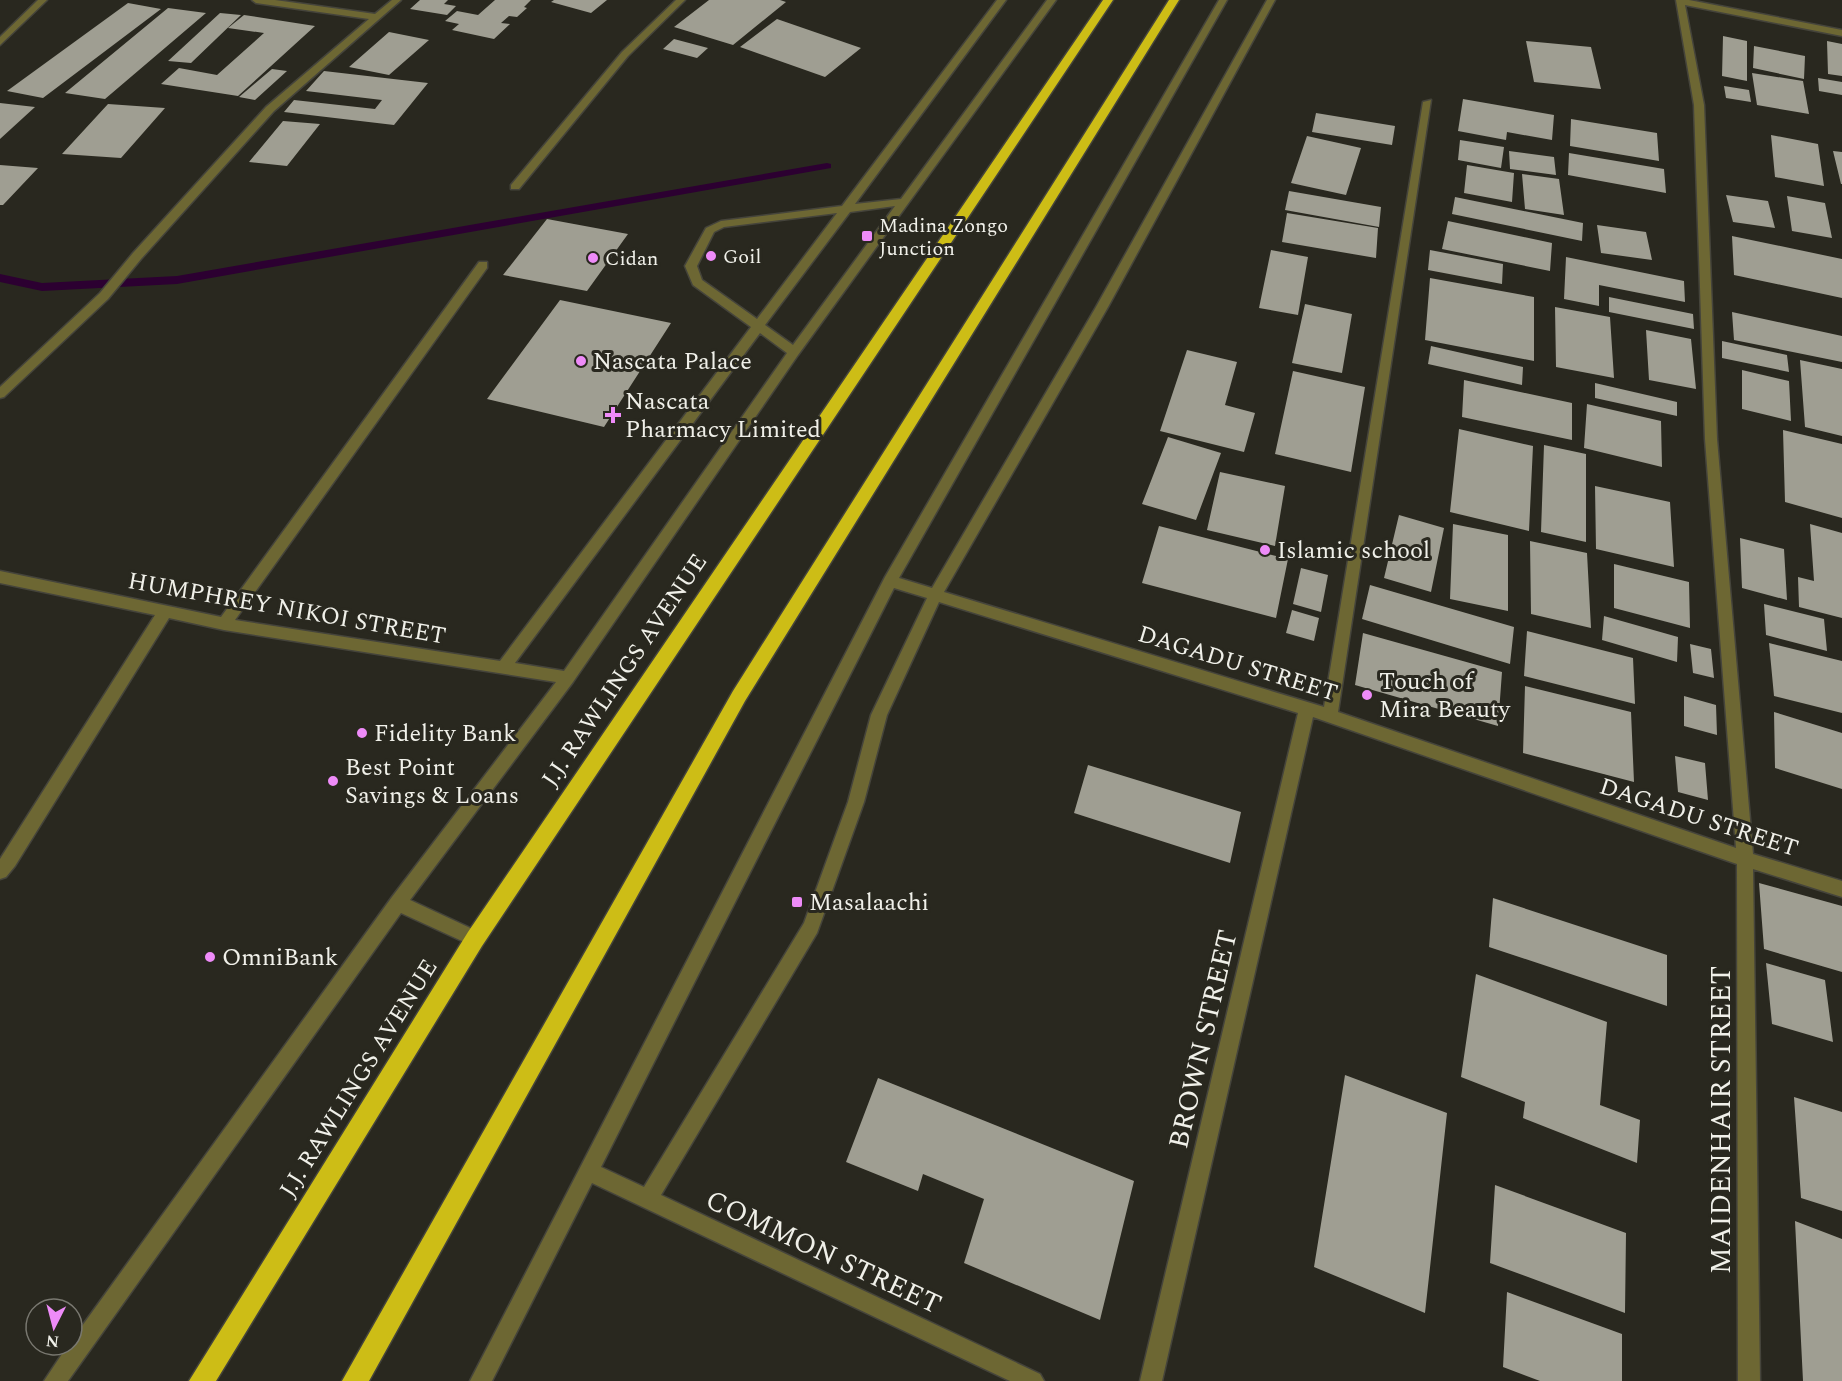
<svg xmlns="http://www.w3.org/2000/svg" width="1842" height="1381" font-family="Spectral,serif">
  <rect width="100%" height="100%" fill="#29281f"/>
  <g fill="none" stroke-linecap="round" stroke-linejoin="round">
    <path fill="#2c0031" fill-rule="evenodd" d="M827 163 831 164V168L177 284 42 291 0 282V274L42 283 177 276Z"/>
  </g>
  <path fill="#9f9e92" d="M420 0H448L444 4 456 6 447 15 410 9Z
    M495 0H531L524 7 527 8 517 17 509 16 501 23 510 24 494 39 452 30 459 24 445 21 457 11 478 15Z
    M554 0H607L591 13 551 2Z
    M709 0H780L786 2 733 45 674 27Z
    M128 3 161 9 43 98 7 91Z
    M168 8 206 13 105 99 65 93Z
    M220 13 241 15 191 63 168 61Z
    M244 15 315 26 238 96 161 84 179 68 217 75 264 33 228 28Z
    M777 19 861 48 825 77 740 47Z
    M389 32 429 40 389 75 349 67Z
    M1723 36 1747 41V81L1722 76Z
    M674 39 708 48 697 58 663 49Z
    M1526 41 1591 47 1601 89 1534 82Z
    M1827 41 1842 44V76L1828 74Z
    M1754 46 1805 56 1804 79 1753 68Z
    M272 69 287 71 255 100 239 97Z
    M324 71 428 83 394 125 284 112 294 100 375 109 382 100 306 91Z
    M1752 73 1803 81 1809 114 1757 105Z
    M1818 78 1842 82V95L1819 91Z
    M1724 86 1749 90 1751 102 1726 98Z
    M1463 99 1554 115 1552 140 1507 132 1506 140 1458 131Z
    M0 103 35 107 0 139Z
    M108 104 165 108 121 158 62 154Z
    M1316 113 1395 126 1392 145 1312 132Z
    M1571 119 1657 133 1659 161 1570 146Z
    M283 121 320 124 287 166 249 162Z
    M1771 135 1818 144 1824 186 1775 177Z
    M1307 136 1361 148 1346 195 1291 183Z
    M1460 140 1504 147 1501 168 1458 160Z
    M1509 151 1554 157 1556 175 1510 169Z
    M1833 151 1842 152V184H1841Z
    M1569 153 1664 169 1666 193 1568 175Z
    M0 165 38 168 3 205H0Z
    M1467 165 1514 173 1512 202 1464 193Z
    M1522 174 1559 179 1564 215 1525 209Z
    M1289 191 1381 207 1379 227 1285 210Z
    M1726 195 1768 201 1775 228 1733 222Z
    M1787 196 1825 203 1832 238 1792 231Z
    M1455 197 1583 223 1582 241 1452 214Z
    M1287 213 1378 228 1376 258 1282 242Z
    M547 219 628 234 587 291 503 275Z
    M1448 221 1552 243 1550 271 1442 249Z
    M1597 225 1646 232 1652 260 1601 253Z
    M1732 236 1842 259V298L1734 275Z
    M1271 250 1308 257 1298 315 1259 308Z
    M1430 250 1503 264 1502 284 1428 270Z
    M1566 257 1684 281 1685 302 1599 285V306L1564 299Z
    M1430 278 1534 297V361L1425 340Z
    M1609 297 1693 314 1694 329 1609 312Z
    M560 300 671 323 604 427 487 399Z
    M1305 304 1352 314 1342 373 1292 363Z
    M1555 307 1610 317 1614 378 1556 367Z
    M1732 312 1842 336V362L1734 340Z
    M1646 330 1691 339 1696 389 1649 380Z
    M1722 341 1787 355 1789 372 1722 358Z
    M1431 346 1523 367 1522 385 1428 364Z
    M1187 350 1237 362 1225 405 1255 413 1244 452 1160 431Z
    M1800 360 1842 369V436L1805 427Z
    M1742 370 1789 381 1791 421 1742 409Z
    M1293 371 1365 387 1351 472 1275 454Z
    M1464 380 1572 403V440L1462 417Z
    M1595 383 1677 402V416L1595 398Z
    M1587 404 1661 421 1662 467 1584 448Z
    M1459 429 1533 446 1529 531 1450 512Z
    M1783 430 1842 444V518L1785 502Z
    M1168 437 1221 453 1196 520 1142 504Z
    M1544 445 1586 454V542L1541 532Z
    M1220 472 1285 486 1275 546 1207 530Z
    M1595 486 1670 502 1674 567 1596 549Z
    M1399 515 1444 528 1431 592 1384 578Z
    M1453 524 1508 535V611L1450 599Z
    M1810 524 1842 533V618L1799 607 1798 577 1814 581Z
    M1159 526 1288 559 1276 618 1142 583Z
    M1740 538 1784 549 1787 600 1742 588Z
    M1530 541 1587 553 1591 628 1531 614Z
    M1614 564 1689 582 1690 628 1614 608Z
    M1301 568 1328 575 1321 612 1293 604Z
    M1370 585 1514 627 1510 664 1362 619Z
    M1764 604 1824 619 1827 651 1766 635Z
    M1292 610 1319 618 1314 641 1286 633Z
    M1604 616 1678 637 1677 662 1602 640Z
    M1527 631 1633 658 1635 704 1524 676Z
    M1363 633 1502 672 1498 726 1355 685Z
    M1769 643 1842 661V713L1774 696Z
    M1690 644 1711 649 1714 678 1693 673Z
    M1525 686 1631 712 1634 782 1523 753Z
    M1684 696 1716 705 1717 735 1684 726Z
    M1774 712 1842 733V789L1775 768Z
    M1675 756 1705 763 1708 800 1678 792Z
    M1088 765 1241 812 1230 863 1074 813Z
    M1759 883 1842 906V972L1764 949Z
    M1493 898 1667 955V1006L1489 947Z
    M1766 963 1825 980 1833 1042 1772 1024Z
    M1476 974 1607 1022 1600 1105 1640 1120 1637 1163 1523 1118 1525 1102 1461 1077Z
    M1345 1075 1447 1113 1425 1313 1314 1267Z
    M878 1078 1134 1181 1100 1320 964 1263 984 1199 923 1174 918 1191 846 1162Z
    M1794 1097 1842 1112V1211L1801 1198Z
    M1495 1185 1626 1233 1625 1313 1490 1263Z
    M1795 1221 1842 1239V1381H1803Z
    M1507 1292 1622 1334V1381H1540L1503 1367Z"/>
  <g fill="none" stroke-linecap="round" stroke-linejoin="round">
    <g stroke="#45443b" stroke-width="3">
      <path id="minor" d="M38 0H47L0 45V37Z
        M252 0H275L375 14 392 0H401L274 111 141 259 108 299 4 397 0 398V387L100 293 133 253 266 107 369 19 256 3Z
        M676 0H685L628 56 519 189H511V185L622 52Z
        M997 0H1006L855 204 901 199 1047 0H1056L798 355 573 682 410 900 481 933 484 939 481 945 475 947 401 913 68 1381H44L68 1345H72V1340L392 897 556 682 224 630 169 618 15 866 6 877 0 879V859L155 615 0 583V571L221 617 479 262H487V268L235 620 500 661 751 327 693 285 685 266 706 228 721 221 842 206ZM895 206 793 345 765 325 850 212ZM837 213 757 319 702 280 697 266 714 232 724 227ZM760 333 787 353 564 671 515 663Z
        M1219 0H1227L899 578 932 588 1096 307 1267 0H1275L1108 307 944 592 1324 707 1423 102 1431 100 1338 712 1736 848 1705 439 1694 105 1676 0H1689L1842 30V36L1685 5 1704 105 1717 439 1753 854 1842 881V897L1753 869 1760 1381H1738L1737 864 1313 717 1162 1381H1140L1298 713 939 602 887 715 864 802 817 933 661 1195 1040 1374 1044 1381H1010L592 1183 492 1381H470L885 577ZM894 588 927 598 871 715 848 802 804 923 644 1187 601 1167Z"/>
    </g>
    <g stroke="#45443b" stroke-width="3">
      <path id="highway" d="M1103 0H1113L482 946 216 1381H189L468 932Z
        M1169 0H1179L745 701 369 1381H342L733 691Z"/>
    </g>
    <use href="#minor" fill="#6d6733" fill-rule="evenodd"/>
    <use href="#highway" fill="#cdbd16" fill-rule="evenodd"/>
  </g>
  <g fill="#ee8bf8" stroke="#29281f" stroke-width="2">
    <rect x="861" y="230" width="12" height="12" rx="3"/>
    <circle cx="711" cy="256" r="6"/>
    <circle cx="593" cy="258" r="6"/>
    <circle cx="581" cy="361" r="6"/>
    <path d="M610 406h6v6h6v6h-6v6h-6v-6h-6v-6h6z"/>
    <circle cx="1265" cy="550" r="6"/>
    <circle cx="1367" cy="695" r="6"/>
    <circle cx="362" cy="733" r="6"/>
    <circle cx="333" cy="781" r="6"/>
    <rect x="791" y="896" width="12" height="12" rx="3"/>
    <circle cx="210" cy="957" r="6"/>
  </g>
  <g text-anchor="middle" stroke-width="6" stroke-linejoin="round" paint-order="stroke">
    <g font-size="20" fill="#f0f0e9" stroke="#29281f" text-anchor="start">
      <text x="879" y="232">Madina Zongo<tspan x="879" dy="23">Junction</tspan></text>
      <text x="723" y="263">Goil</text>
      <text x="605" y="265">Cidan</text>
    </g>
    <g font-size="24" fill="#f0f0e9" stroke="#29281f" text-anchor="start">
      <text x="593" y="369">Nascata Palace</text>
      <text x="625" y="409">Nascata<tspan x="625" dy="28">Pharmacy Limited</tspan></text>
      <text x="1277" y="558">Islamic school</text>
      <text x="1379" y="689">Touch of<tspan x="1379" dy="28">Mira Beauty</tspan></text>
      <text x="374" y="741">Fidelity Bank</text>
      <text x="345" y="775">Best Point<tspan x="345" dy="28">Savings &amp; Loans</tspan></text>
      <text x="809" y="910">Masalaachi</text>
      <text x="222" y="965">OmniBank</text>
    </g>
    <g font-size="24" fill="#f0f0e9" stroke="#29281f">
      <text transform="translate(287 608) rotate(10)" y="8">HUMPHREY NIKOI STREET</text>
      <text transform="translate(1238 663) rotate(17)" y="8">DAGADU STREET</text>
      <text transform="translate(624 670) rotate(-56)" y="8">J.J. RAWLINGS AVENUE</text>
      <text transform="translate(1699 817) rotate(18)" y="8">DAGADU STREET</text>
      <text transform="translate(358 1078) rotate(-58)" y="8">J.J. RAWLINGS AVENUE</text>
    </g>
    <g font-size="28" fill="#f0f0e9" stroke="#29281f">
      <text transform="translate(1202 1039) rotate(-77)" y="10">BROWN STREET</text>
      <text transform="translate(1720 1120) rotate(-90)" y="10">MAIDENHAIR STREET</text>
      <text transform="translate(824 1251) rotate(25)" y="10">COMMON STREET</text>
    </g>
  </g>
  <g transform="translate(54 1327) rotate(186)"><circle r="28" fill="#29281f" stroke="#797870" stroke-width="1.5"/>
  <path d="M0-4.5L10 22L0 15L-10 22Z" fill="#ee8bf8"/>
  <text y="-9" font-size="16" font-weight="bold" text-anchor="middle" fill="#f0f0e9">N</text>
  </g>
</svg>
